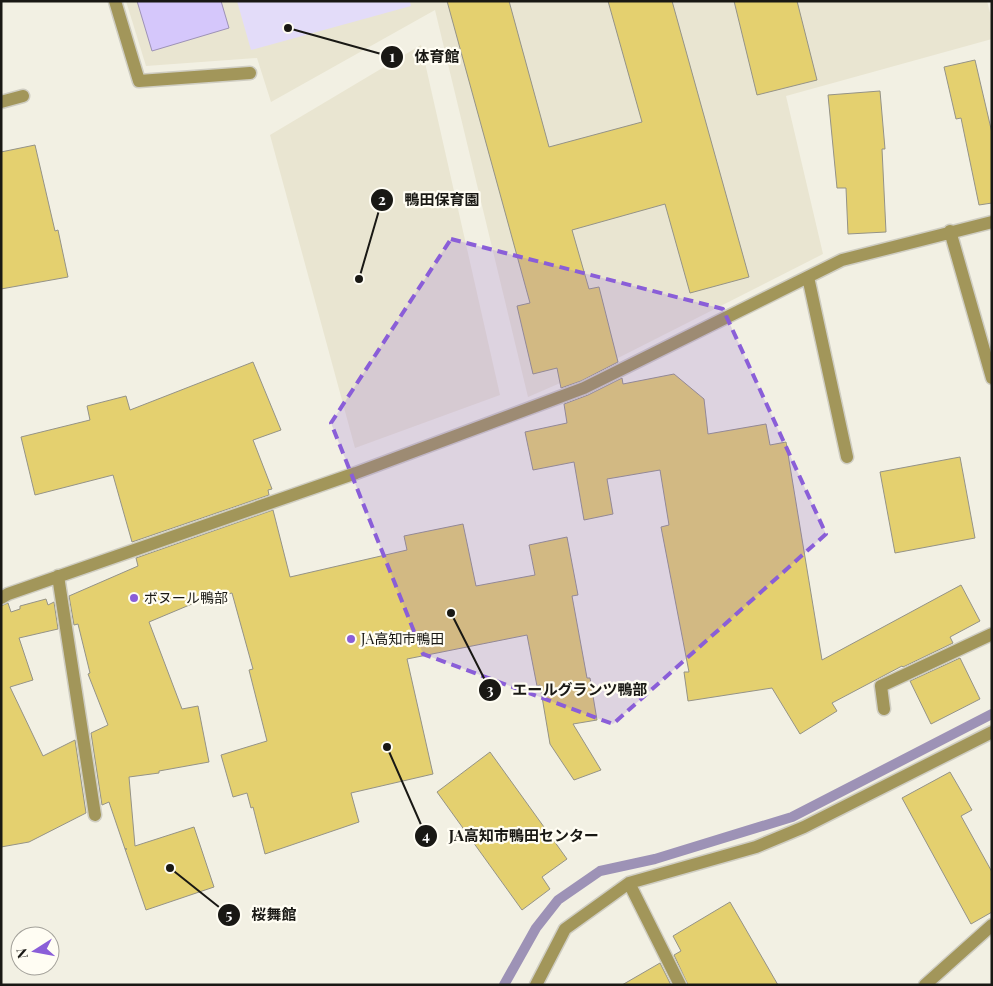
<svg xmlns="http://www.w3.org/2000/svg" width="993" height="986" font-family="'Playfair Display','Noto Sans JP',serif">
  <rect width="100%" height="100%" fill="#f2f0e3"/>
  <path fill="#e9e5d1" d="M126 1H987L992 20V39L786 96 823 254 620 357 528 397 435 10 271 102 257 58 146 66Z
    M421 45 500 395 355 448 270 135Z"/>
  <path fill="#e3dcf9" d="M237 1H410L411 6 251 50Z"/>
  <path fill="#d5c7fb" stroke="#9d92b6" d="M137 1H221L229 28 152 51Z"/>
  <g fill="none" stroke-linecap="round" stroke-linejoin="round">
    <path stroke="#9d92b6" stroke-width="10" d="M504 985 536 928 558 900 600 871 655 859 792 817 992 714"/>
  </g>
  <path fill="#e4d06f" stroke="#959387" d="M447 1H509L549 147 642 122 608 1H672L749 277 690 293 665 204 572 230 589 289 599 287 618 362 581 381 561 388 557 368 533 374 517 306 530 303Z
    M734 1H797L817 80 757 95Z
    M975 60 992 133V203L979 205 961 118 956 119 944 67Z
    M880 91 885 149H882L886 232 848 234 846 188H837L828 95Z
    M35 145 55 231 58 230 68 277 1 289V152Z
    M253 362 281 430 253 440 272 489 268 490 269 495 132 542 113 475 35 495 21 437 90 420 87 406 126 396 130 410Z
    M674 374 704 399 708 434 766 424 770 445 786 442 822 660 961 585 980 621 950 637 953 643 903 667 902 666 832 703 837 711 800 734 772 688 688 701 684 672H689L661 527 669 525 660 470 607 479 613 514 584 520 574 462 533 470 525 432 567 423 564 404 588 395 622 378 623 384Z
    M960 457 975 538 895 553 880 472Z
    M273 510 290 577 407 550 404 536 463 524 476 586 535 575 529 545 567 537 578 595 572 596 587 678H590L597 720 573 724 601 770 574 780 550 744 540 685 537 686 527 635 407 659 433 774 351 793 359 822 265 854 253 807 251 808 247 793 233 797 221 755 267 741 249 670 253 669 232 593 199 601 149 622 182 709 198 706 209 762 159 771V773L129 777 135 846 194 827 214 887 146 910 125 849H127H125L109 802 102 805 91 733 108 725 88 674 90 673 78 624 74 625 69 596 138 566 136 558Z
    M46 599 48 605 54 602 58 629 19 638 33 680 10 687 43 756 75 740 86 813 29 842 1 847V606L8 603 11 612 20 609V606Z
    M960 658 980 699 931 724 910 681Z
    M490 752 567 859 542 877 550 889 522 910 437 792Z
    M950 772 972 810 961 816 992 872V912L971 924 902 798Z
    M730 902 778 985H688L674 955 681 951 673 936Z
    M660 963 671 985H622Z"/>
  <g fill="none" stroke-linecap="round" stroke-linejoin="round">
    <g stroke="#cfcdc2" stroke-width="15">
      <path id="street" d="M115 1 139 81 250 73
        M1 102 23 96
        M950 231 992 378
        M808 277 847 457
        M58 576 95 815
        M1 598 8 594 356 473 584 388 842 260 992 222
        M884 709 881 686 992 634
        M629 883 680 985
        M536 985 565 929 629 883 756 847 804 827 992 732
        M925 985 992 925"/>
    </g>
    <use href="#street" stroke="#a2965a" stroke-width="12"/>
  </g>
  <path fill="#8a5ed8" fill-opacity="0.2" stroke="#8a5ed8" stroke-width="4" stroke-dasharray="10 6" stroke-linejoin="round" d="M451 239 723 309 826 534 613 724 423 654 331 423Z"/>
  <g fill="#8a5ed8" stroke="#fffdf3" stroke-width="2">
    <circle cx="134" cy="598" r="5"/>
    <circle cx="351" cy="639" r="5"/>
  </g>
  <g text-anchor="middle" stroke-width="4.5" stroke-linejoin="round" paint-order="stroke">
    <g font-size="14" fill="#191814" stroke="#fffdf3" text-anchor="start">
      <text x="144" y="603">ボヌール鴨部</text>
      <text x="361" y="644">JA高知市鴨田</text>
    </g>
  </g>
  <path fill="none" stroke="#191814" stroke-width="2" d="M288 28L392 57M359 279L382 200M451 613L490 690M387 747L426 836M170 868L229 915"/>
  <g fill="#191814" stroke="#fffdf3" stroke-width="2">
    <circle cx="288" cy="28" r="5"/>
    <circle cx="359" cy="279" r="5"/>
    <circle cx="451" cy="613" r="5"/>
    <circle cx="387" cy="747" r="5"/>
    <circle cx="170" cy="868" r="5"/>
    <circle cx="392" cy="57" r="12"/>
    <circle cx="382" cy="200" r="12"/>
    <circle cx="490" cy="690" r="12"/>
    <circle cx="426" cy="836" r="12"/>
    <circle cx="229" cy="915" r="12"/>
  </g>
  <g font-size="15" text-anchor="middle" font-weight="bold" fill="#fff">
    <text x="392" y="62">1</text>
    <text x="382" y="205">2</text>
    <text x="490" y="695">3</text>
    <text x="426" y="841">4</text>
    <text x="229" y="920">5</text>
  </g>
  <g font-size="15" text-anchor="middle" font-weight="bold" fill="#191814" stroke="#fffdf3" stroke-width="4.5" stroke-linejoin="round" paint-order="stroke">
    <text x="437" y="62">体育館</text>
    <text x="442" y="205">鴨田保育園</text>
    <text x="580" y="695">エールグランツ鴨部</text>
    <text x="524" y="841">JA高知市鴨田センター</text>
    <text x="274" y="920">桜舞館</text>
  </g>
  <rect width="993" height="986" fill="none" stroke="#191814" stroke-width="5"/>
  <g transform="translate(35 951) rotate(259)"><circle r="24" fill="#fffdf3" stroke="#a3a19a"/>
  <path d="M0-4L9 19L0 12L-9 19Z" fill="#8a5ed8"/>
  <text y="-8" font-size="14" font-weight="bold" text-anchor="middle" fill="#191814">N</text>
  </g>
</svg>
